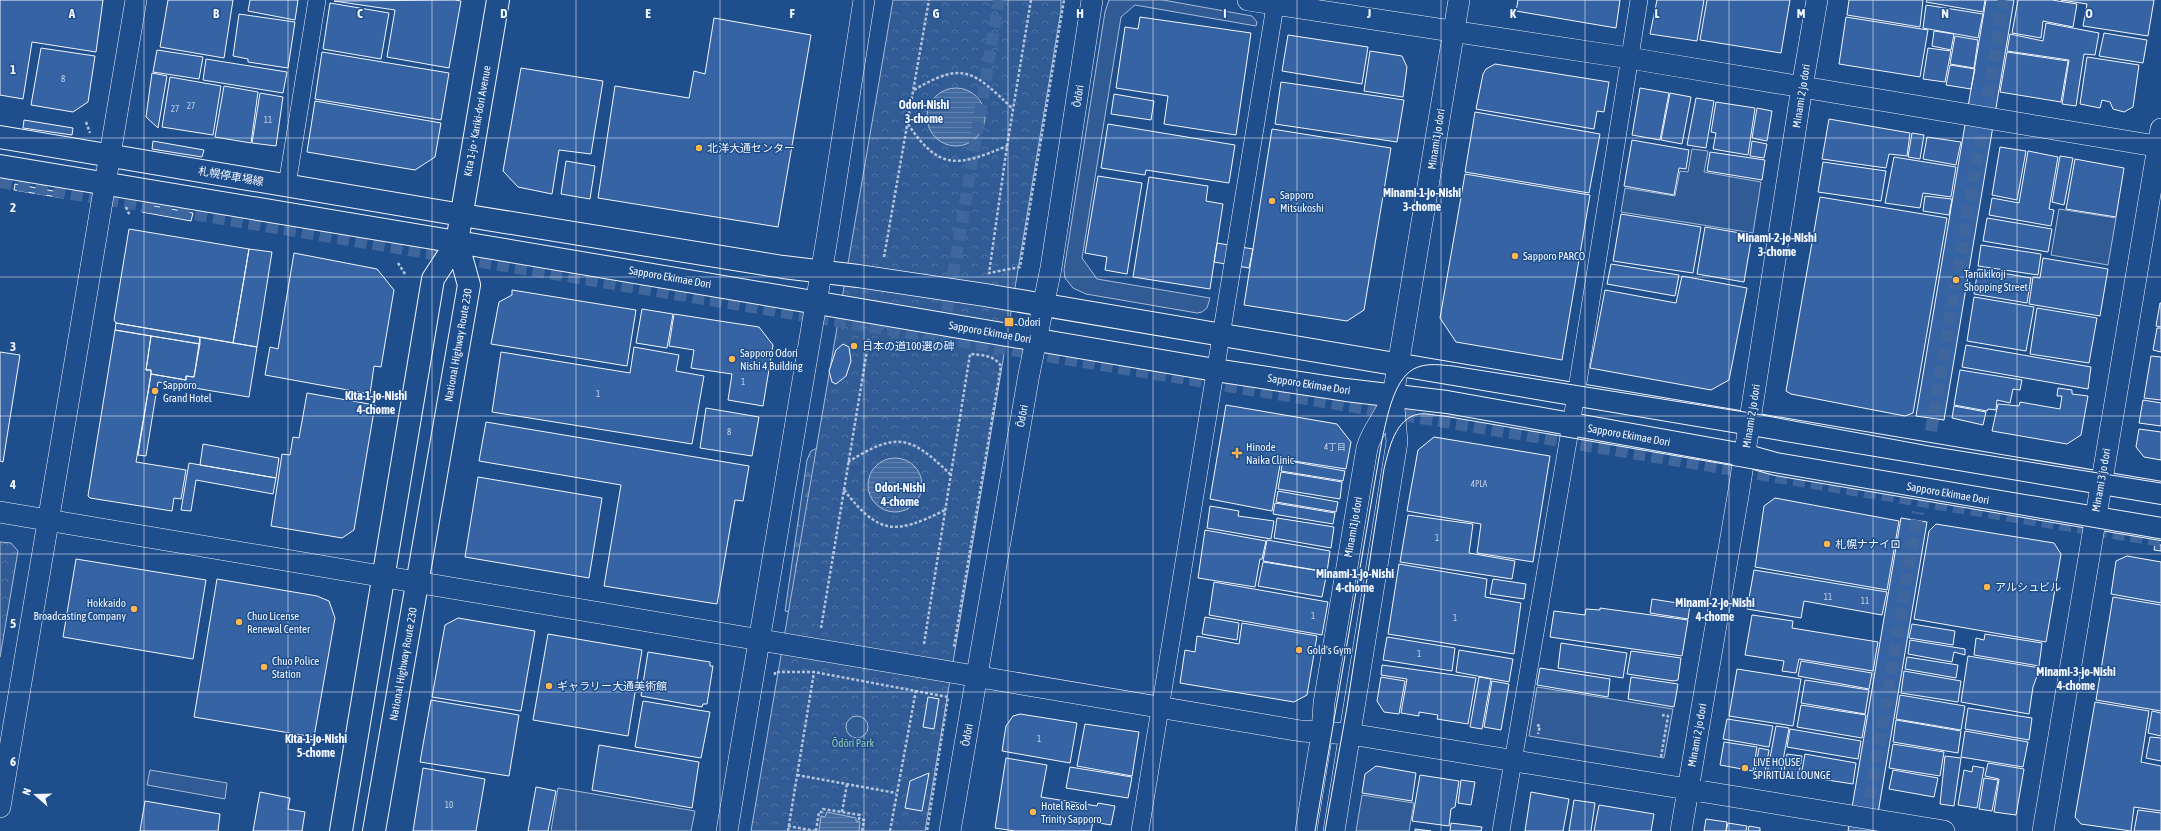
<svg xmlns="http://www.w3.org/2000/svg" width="2161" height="831" font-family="'Asap Condensed','Noto Sans JP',sans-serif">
  <defs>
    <pattern id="forest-firs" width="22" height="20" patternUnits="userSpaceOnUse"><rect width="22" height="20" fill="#305b95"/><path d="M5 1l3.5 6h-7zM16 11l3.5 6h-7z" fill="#4e73a5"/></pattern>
    <pattern id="park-crowns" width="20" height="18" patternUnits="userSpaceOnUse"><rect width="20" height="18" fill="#305b95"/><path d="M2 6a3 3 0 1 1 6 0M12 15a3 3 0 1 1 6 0" fill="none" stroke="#4e73a5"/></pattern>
    <pattern id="water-rules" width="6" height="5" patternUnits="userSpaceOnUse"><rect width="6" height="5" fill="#446ba0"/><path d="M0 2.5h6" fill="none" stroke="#5f81ae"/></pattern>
  </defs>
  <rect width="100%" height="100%" fill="#1f4e8c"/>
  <path fill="url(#forest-firs)" stroke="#a8bbd7" d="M826 444 811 615 785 611 807 460 811 451Z"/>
  <path fill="url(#park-crowns)" stroke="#a8bbd7" d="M893 0H1061V10L925 831H751Z
    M0 542 11 543 18 551 0 657Z"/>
  <path fill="#305b95" stroke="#a8bbd7" d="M1109 0H1163L1252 16 1257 22 1256 26 1135 5 1121 17 1082 258 1097 279 1210 298 1207 308 1202 312 1197 313 1086 294 1073 288 1065 278 1064 270 1105 12Z
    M1692 149 1708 151 1704 172 1761 182 1753 233 1621 212 1625 188 1675 196 1680 171 1688 172Z
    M2059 209 2116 218 2108 265 2051 255Z
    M1537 687 1673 709 1664 758 1529 736Z
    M846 727a11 11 0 1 1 22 0a11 11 0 1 1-22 0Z
    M150 770 227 783 225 799 147 785Z
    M558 788 695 811 691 831H551Z
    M1362 795 1414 803 1409 831H1356Z"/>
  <path fill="url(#water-rules)" stroke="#a8bbd7" d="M927 117a29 29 0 1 1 58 0a29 29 0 1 1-58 0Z
    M868 485a27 27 0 1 1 54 0a27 27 0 1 1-54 0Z
    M827 812 856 818V821L860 822 859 831H819L821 816 825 817Z"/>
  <path fill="#3563a3" stroke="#f2f6ff" d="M0 0H103L96 52 32 42 23 99 0 95Z
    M168 0H233L224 58 160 47Z
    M250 0H298L295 20 248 11Z
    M455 0 461 1 449 68 387 57 395 10 334 1Z
    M1518 0H1620L1616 28 1516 11Z
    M1657 0H1704L1697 41 1650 34Z
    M1707 0H1790L1781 53 1700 40Z
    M1849 0H1923L1920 27 1847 15Z
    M1927 0H1985L1983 12 1926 2Z
    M1986 0H2014L1944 420 1916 416Z
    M2018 0H2052L2077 4 2073 27 2043 21 2041 38 2012 33Z
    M2061 0H2154L2148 36 2083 26 2087 4Z
    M330 3 389 13 381 59 323 49Z
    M1926 5 1983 14 1978 38 1923 28Z
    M239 14 295 22 288 68 248 62V59L233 56Z
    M1140 17 1251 33 1236 135 1164 124 1168 96 1116 88 1125 27 1138 29Z
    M1846 17 1928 30 1920 77 1839 64Z
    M714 18 811 35 778 227 598 198 615 86 689 98 694 71 705 74Z
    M2046 23 2099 33 2095 55 2084 54 2076 106 2062 104 2069 60 2007 51 2010 34 2043 41Z
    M1934 31 1954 34 1951 50 1932 46Z
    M2104 33 2147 40 2143 63 2099 56Z
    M1288 35 1368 47 1362 84 1282 71Z
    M1955 36 1978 40 1974 68 1950 64Z
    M41 48 95 56 88 102 73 112 31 105Z
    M1928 48 1951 51 1945 82 1923 79Z
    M157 50 203 57 199 79 153 72Z
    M1370 51 1402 56 1407 67 1403 97 1364 91Z
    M322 52 449 73 441 120 315 99Z
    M2007 52 2068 61 2061 102 2000 92Z
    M2087 57 2139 65 2133 107 2124 112 2113 109 2110 102 2102 100 2100 108 2080 104Z
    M206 59 287 72 283 93 203 80Z
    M1495 64 1609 82 1604 112 1597 111 1594 129 1476 109 1483 74 1486 69Z
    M1950 65 1975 69 1971 89 1946 85Z
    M521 68 603 81 591 154 559 150 552 194 518 187 503 171Z
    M152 73 167 76 158 128 146 117Z
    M170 77 221 86 213 135 162 127Z
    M1281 82 1404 100 1397 142 1275 124Z
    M224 86 258 92 251 143 215 137Z
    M1640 88 1669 93 1660 140 1632 135Z
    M260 93 283 97 276 146 252 143Z
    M1670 93 1691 97 1682 144 1661 140Z
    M1114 94 1154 101 1151 120 1111 114Z
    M1696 98 1714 101 1706 148 1687 145Z
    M315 101 441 123 435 157 415 170 307 152Z
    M1716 102 1755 108 1748 155 1713 149 1716 133 1711 132Z
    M1757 108 1772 111 1767 141 1752 138Z
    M1475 112 1600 134 1589 193 1465 172Z
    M1829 119 1910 133 1907 156 1889 154 1886 168 1822 159Z
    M24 120 73 128 72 135 23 128Z
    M1108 124 1235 145 1229 183 1146 170 1145 175 1101 168Z
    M1272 129 1391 148 1364 310 1347 321 1244 305Z
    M1912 133 1924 135 1920 159 1908 157Z
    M1927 137 1961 142 1956 165 1923 159Z
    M1632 140 1689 150 1686 169 1679 168 1674 195 1624 186Z
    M153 141 204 150 202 157 152 149Z
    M1752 141 1767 144 1764 158 1750 156Z
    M2000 147 2026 151 2017 200 1992 195Z
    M2028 151 2058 157 2049 209 2054 210 2051 226 1989 215 1992 198 2019 203Z
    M1710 152 1765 160 1762 180 1707 171Z
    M2060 156 2073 158 2064 205 2052 202Z
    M1894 157 1956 167 1951 197 1923 193 1920 208 1885 203Z
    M2075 159 2124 168 2116 217 2066 209Z
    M566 161 595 166 590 199 561 194Z
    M1823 162 1886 171 1881 201 1818 192Z
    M1465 174 1590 195 1562 360 1456 342 1440 318Z
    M1098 176 1142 183 1127 274 1105 270 1107 257 1085 253Z
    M1149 177 1208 186 1206 201 1223 204 1210 289 1133 277Z
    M15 184 64 193 63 198 14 190Z
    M1925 196 1952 199 1949 215 1923 211Z
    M1820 197 1947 218 1913 413 1905 416 1791 394 1786 391Z
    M143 204 193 213 191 221 142 212Z
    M1621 214 1701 227 1693 273 1613 261Z
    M1987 218 2052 229 2048 252 1983 241Z
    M1705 227 1752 235 1744 282 1697 274Z
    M129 229 249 249 233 343 116 323 114 320Z
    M1217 243 1253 249 1249 268 1214 262Z
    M1981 245 2041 254 2038 275 1978 266Z
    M249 249 272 252 257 347 233 343Z
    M294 253 377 269 394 290 381 367 374 366 370 394 265 375 270 347 278 349Z
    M2043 258 2108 269 2100 316 2029 304 2033 277 2040 278Z
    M1611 264 1679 275 1675 296 1607 284Z
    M1978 269 2031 278 2027 303 1974 294Z
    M1682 276 1747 288 1729 380 1711 390 1590 368 1605 290 1676 303Z
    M512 290 636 310 627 366 491 344 499 302 512 295Z
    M1974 297 2034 307 2026 351 1967 341Z
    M2160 303H2161V327L2156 326Z
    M2037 308 2097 318 2089 363 2030 354Z
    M642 309 673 314 667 348 636 343Z
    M674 314 759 327 773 345 763 406 728 400 732 374 691 368 694 350 669 346Z
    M116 323 200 337V344L115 330Z
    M2157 328H2161V352L2153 350Z
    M115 330 151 336 146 370H151V374L136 462 186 470 181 499 174 498 172 511 90 498 88 496Z
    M151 336 200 344 194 377 186 376V380L151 374V370H146Z
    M200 337 257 347 249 397 158 382 146 456 138 455 151 374 186 380V376L194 377Z
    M843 344 849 347 851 361 846 376 836 384 832 382 829 371 836 350Z
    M1966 345 2091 367 2088 389 1962 367Z
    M634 347 679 355 676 371 704 376 692 444 492 412 501 352 630 373Z
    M0 352 20 355 3 462 0 461Z
    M2151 356 2161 357V400L2144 398Z
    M1960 370 2022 380 2020 390 2013 389 2010 403 1997 400 1996 410 1988 409 1987 411 1954 405Z
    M2058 388 2072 390V394L2088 396 2081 435 2067 444 1992 431 1998 404 2019 406 2020 402 2060 409 2062 396H2057Z
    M307 393 375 405 354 530 342 538 271 526 282 454 290 455 293 437 299 438Z
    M2143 400 2161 403V426L2139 423Z
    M1226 405 1337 424 1351 442 1346 469 1281 459 1272 511 1210 499Z
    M1954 406 1986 412 1983 425 1952 418Z
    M706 408 759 417 752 456 700 448Z
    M486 422 749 466 743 501 735 500 717 604 604 586 621 485 479 461Z
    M2139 429 2161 432V460L2144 457 2136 447Z
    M1434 437 1550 456 1533 562 1477 553 1481 524 1407 511 1418 450Z
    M203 444 279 458 276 478 200 465Z
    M1283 460 1345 471 1343 481 1281 471Z
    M189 463 276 478 273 494 196 480 191 511 181 510Z
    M1281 472 1342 482 1340 499 1278 489Z
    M478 477 602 498 589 578 465 557Z
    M1278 491 1338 502 1336 512 1276 502Z
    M1775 498 1899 521 1887 590 1755 567 1764 506Z
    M1275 503 1335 513 1333 524 1273 514Z
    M1210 506 1239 511 1238 516 1274 521 1271 539 1207 528Z
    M1408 515 1473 524 1469 553 1515 561 1512 579 1400 562Z
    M1277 518 1334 527 1331 548 1274 538Z
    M1901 518 1927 522 1875 831H1848Z
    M1936 524 2054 543 2061 554 2046 642 1914 619 1929 531Z
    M1205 530 1266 541 1262 559H1260L1255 587 1198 578Z
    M1267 540 1330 551 1327 572 1263 561Z
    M2155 544 2161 545V551L2154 550Z
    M2127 556 2161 562V603L2111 594 2116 561Z
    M76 559 206 580 193 659 63 637Z
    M1263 562 1327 572 1322 597 1258 586Z
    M1399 564 1487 579 1485 597 1521 603 1514 654 1388 634Z
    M1754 570 1887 592 1882 615 1804 601 1801 618 1747 609Z
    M217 579 317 596 329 601 335 618 314 737 194 717Z
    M1493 579 1526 584 1524 599 1490 594Z
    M1214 582 1328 602 1322 635 1209 615Z
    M2113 597 2161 605V711L2096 700Z
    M1652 599 1690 605 1688 619 1650 613Z
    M1600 608 1688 620 1682 656 1550 637 1554 611 1585 615 1586 609 1600 610Z
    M1752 615 1793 621 1792 628 1878 642 1873 671 1799 659 1796 673 1782 671 1784 661 1745 655Z
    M1205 617 1239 623 1237 640 1202 634Z
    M458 618 535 631 521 711 432 697 445 625Z
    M1242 623 1317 636 1307 695 1294 702 1180 683 1185 650 1195 652 1197 636 1239 644Z
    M1912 624 1955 631 1953 645 1909 638Z
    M548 634 642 650 628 736 533 720Z
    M1985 634 2042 643 2039 666 1974 655 1976 638 1984 640Z
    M1387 637 1455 648 1452 671 1383 660Z
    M1910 640 1965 649V655L1954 652 1952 662 1908 654Z
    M1561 643 1627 653 1623 678 1558 668Z
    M1459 650 1513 659 1509 682 1456 672Z
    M1631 651 1681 658 1678 680 1674 681 1627 674Z
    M648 652 710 662V666H713L707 704H703L702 707 641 696Z
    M1968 656 2040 668 2033 687 2029 714 1961 702Z
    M1907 657 1958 665 1956 678 1905 669Z
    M1801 661 1872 673 1869 689 1798 676Z
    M1382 665 1476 678 1468 724 1437 719 1438 715 1419 712V716L1401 713 1407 679 1381 675Z
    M1540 668 1610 679 1608 697 1537 685Z
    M1737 669 1801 679 1793 726 1729 716Z
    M1904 671 1961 681 1958 702 1901 693Z
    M1381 677 1405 681 1399 714 1384 712 1377 701Z
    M1479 677 1491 679 1482 729 1470 727Z
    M1631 677 1678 684 1674 707 1628 699Z
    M1805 680 1869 690 1865 714 1801 703Z
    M1492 681 1509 684 1501 730 1484 727Z
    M1900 695 1965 706 1961 730 1896 719Z
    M928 697 939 699 934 729 923 727Z
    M431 700 519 715 509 776 420 762Z
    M643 701 710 712 701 758 635 747Z
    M2095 702 2149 711 2141 762 2161 766V811L2134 807 2131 831 2081 824 2075 817Z
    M1801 705 1866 715 1862 738 1797 727Z
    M1968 708 2032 718 2029 740 1965 729Z
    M2152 711 2161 713V736L2148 733Z
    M1020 714 1077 723 1070 763 1002 751 1006 726 1013 716Z
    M1727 719 1773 726 1769 747 1723 739Z
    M1896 720 1961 731 1958 753 1893 742Z
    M1085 724 1139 732 1132 776 1077 766Z
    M1776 726 1789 728 1780 777 1767 774Z
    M1790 729 1861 741 1858 759 1787 747Z
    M1965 731 2028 742 2023 767 1961 757Z
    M2150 737 2161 738V761L2146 758Z
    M1724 742 1757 747 1753 771 1720 765Z
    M1893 744 1944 752 1940 776 1889 768Z
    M599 745 699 762 692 808 592 790Z
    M1759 748 1769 750 1765 773 1755 771Z
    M1787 754 1802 756 1798 779 1783 777Z
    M1805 754 1856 763 1853 784 1801 776Z
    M1945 756 1961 758 1954 806 1940 804Z
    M1006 758 1047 765 1041 797 1097 806 1098 803 1115 806 1111 825 1093 822 1091 831H1015L995 828Z
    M1988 763 2024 769 2016 815 1994 812 1999 779 1985 776Z
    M1376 766 1416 773 1412 801 1362 793 1365 774Z
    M1973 766 1984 768 1977 808 1958 805 1964 770 1972 772Z
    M1070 767 1132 777 1128 798 1066 788Z
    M423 768 485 779 476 831H413Z
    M1893 770 1938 778 1934 797 1889 789Z
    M929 773 922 811 905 808 910 781Z
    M1420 775 1459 781 1455 807 1451 809 1449 826 1412 821Z
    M1984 778 1998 780 1992 811 1979 809Z
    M1461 780 1475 782 1471 805 1458 803Z
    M536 787 556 791 548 831H528Z
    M260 792 290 798 288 809 305 812 302 831H253Z
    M1531 792 1569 799 1563 831H1525Z
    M1574 800 1595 803 1591 831H1569Z
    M145 801 220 814 218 831H140Z
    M1599 805 1654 814 1651 831H1594Z
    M2138 810 2161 813V831H2134Z
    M1706 819 1727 822 1726 831H1704Z
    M1451 823 1482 827 1481 831H1450Z
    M1728 823 1747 826 1746 831H1726Z
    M1749 826 1760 828V831H1748Z
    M1415 829 1431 831H1415Z"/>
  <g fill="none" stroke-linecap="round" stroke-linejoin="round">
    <path stroke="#3f679d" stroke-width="12" stroke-dasharray="12 6" stroke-linecap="butt" d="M1988 97 2004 0
      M0 182 2161 541
      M944 329 999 0
      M1931 431 1981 135
      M1870 798 1918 512"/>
    <g stroke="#f2f6ff" stroke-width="18">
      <path id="minor" d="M287 185 317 0
        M1140 831 1276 0
        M1501 831 1576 395 1639 0"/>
    </g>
    <g stroke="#f2f6ff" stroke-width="22">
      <path id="tertiary" d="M1248 0 1629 58 2161 147
        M0 512 1301 731 1350 734 1944 831
        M0 807 136 0
        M727 831 827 238 864 0
        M950 831 1029 374 1051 268 1092 0
        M1306 831 1322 733 1324 703 1367 448C1372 429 1387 415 1393 396L1459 0
        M1334 831 1397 442 1393 396
        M1681 831 1739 490 1802 87 1817 0
        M2043 831 2161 129"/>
    </g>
    <g stroke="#f2f6ff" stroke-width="24">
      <path id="primary" d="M0 137 462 215
        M0 166 457 242"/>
    </g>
    <g stroke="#f2f6ff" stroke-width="24">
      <path id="trunk" d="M462 215 783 267 858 276 985 295 2161 493
        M457 242 1215 370 1346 390 1447 402 1744 455 1776 464 2161 529
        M341 831 433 279 457 242 498 0
        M374 831 469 285 457 242"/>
    </g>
    <path stroke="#b3c4dc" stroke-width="2.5" stroke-dasharray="3 2" stroke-linecap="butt" d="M1031 0 1007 146 989 273 1020 267 1064 0
      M914 90C964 60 974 72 1013 109
      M86 122 90 133
      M908 124C940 172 958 166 1007 146
      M126 207 130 216
      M884 257 929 0
      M398 263 405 274
      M848 462C896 432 910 435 950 474
      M844 490 869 338
      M821 628 844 490C879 535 895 535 945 510
      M924 644 970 354C982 355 994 355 1001 366L954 647
      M775 675V672H814L948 697 927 831
      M1537 725 1540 726 1538 734
      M1661 757 1668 716 1662 715
      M797 775 896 793
      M842 812 847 784
      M788 826 816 831
      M788 831 814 672
      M816 831 819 812H822L823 809 860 815 859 819 864 820 862 831
      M890 831 916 690"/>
    <use href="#minor" stroke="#1f4e8c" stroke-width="17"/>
    <use href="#tertiary" stroke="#1f4e8c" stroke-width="21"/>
    <use href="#primary" stroke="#1f4e8c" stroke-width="22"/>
    <use href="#trunk" stroke="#1f4e8c" stroke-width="22"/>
    <path stroke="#f2f6ff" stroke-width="1" d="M1315 831 1382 440C1387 418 1394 375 1418 367 1429 363 1442 365 1453 366L1751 413 1929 446 2161 483
      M1325 831 1347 707 1384 469C1389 449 1395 418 1419 414 1427 413 1436 416 1444 416L2161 539"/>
  </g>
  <path fill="none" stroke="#f2f6ff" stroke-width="1" stroke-opacity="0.55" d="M144 0V831M288 0V831M432 0V831M576 0V831M720 0V831M864 0V831M1008 0V831M1153 0V831M1297 0V831M1441 0V831M1585 0V831M1729 0V831M1873 0V831M2017 0V831M0 138H2161M0 277H2161M0 416H2161M0 554H2161M0 692H2161"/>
  <g fill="#ffb74d" stroke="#1f4e8c" stroke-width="1.5">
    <circle cx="699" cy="148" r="4"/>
    <circle cx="1272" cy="201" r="4"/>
    <circle cx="1515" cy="256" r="4"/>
    <circle cx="1956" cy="280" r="4"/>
    <rect x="1004" y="317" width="10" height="10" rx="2"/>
    <circle cx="854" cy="346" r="4"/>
    <circle cx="732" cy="359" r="4"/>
    <circle cx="155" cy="391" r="4"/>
    <path d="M1235 447h4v4h4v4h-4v4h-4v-4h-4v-4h4z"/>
    <circle cx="1827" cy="544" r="4"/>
    <circle cx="1987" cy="587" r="4"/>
    <circle cx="134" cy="609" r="4"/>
    <circle cx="239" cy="622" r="4"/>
    <circle cx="1299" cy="650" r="4"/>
    <circle cx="264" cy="667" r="4"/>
    <circle cx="549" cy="686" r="4"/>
    <circle cx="1745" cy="768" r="4"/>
    <circle cx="1033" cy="812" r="4"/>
  </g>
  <g text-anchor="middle" stroke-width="3" stroke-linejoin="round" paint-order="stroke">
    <g font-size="9" fill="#c3d1e8">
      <text x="63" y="82">8</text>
      <text x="191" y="109">27</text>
      <text x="175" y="112">27</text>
      <text x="268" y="123">11</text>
      <text x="743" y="385">1</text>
      <text x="598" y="397">1</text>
      <text x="729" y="435">8</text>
      <text x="1335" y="450">4丁目</text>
      <text x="1479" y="487">4PLA</text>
      <text x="1437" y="541">1</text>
      <text x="1828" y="600">11</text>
      <text x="1865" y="604">11</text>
      <text x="1313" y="619">1</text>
      <text x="1455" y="621">1</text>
      <text x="1419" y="657">1</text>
      <text x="1039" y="742">1</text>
      <text x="449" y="808">10</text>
    </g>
    <g font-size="11" fill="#f2f6ff" stroke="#1f4e8c">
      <text transform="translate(1078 96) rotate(-81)" y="4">Ōdōri</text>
      <text transform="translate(1801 96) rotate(-81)" y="4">Minami 2 jo dori</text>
      <text transform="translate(477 121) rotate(-80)" y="4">Kita 1-jo･Kariki-dori Avenue</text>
      <text transform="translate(1436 139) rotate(-81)" y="4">Minami1jo dori</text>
      <text transform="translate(231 176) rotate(10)" y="4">札幌停車場線</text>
      <text transform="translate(670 277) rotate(10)" y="4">Sapporo Ekimae Dori</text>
      <text transform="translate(990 332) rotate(10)" y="4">Sapporo Ekimae Dori</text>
      <text transform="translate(458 345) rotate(-80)" y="4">National Highway Route 230</text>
      <text transform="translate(1309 384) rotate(9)" y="4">Sapporo Ekimae Dori</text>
      <text transform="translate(1022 416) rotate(-80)" y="4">Ōdōri</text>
      <text transform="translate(1751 416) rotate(-81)" y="4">Minami 2 jo dori</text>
      <text transform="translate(1629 435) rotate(10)" y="4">Sapporo Ekimae Dori</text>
      <text transform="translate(2101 480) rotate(-80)" y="4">Minami 3 jo dori</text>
      <text transform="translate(1948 493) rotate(10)" y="4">Sapporo Ekimae Dori</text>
      <text transform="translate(1353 527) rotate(-80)" y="4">Minami1jo dori</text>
      <text transform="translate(403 664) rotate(-80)" y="4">National Highway Route 230</text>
      <text transform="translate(967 735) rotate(-80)" y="4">Ōdōri</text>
      <text transform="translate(1697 735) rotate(-80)" y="4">Minami 2 jo dori</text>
    </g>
    <g font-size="11" fill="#f2f6ff" stroke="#1f4e8c" text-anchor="start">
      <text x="707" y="152">北洋大通センター</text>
      <text x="1280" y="199">Sapporo<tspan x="1280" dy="13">Mitsukoshi</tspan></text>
      <text x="1523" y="260">Sapporo PARCO</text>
      <text x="1964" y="278">Tanukikoji<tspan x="1964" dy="13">Shopping Street</tspan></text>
      <text x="1018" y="326">Odori</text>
      <text x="862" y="350">日本の道100選の碑</text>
      <text x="740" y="357">Sapporo Odori<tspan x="740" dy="13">Nishi 4 Building</tspan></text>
      <text x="163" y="389">Sapporo<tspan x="163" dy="13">Grand Hotel</tspan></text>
      <text x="1246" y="451">Hinode<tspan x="1246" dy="13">Naika Clinic</tspan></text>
      <text x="1835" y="548">札幌ナナイロ</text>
      <text x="1995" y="591">アルシュビル</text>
      <text x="126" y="607" text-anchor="end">Hokkaido<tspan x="126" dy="13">Broadcasting Company</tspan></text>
      <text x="247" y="620">Chuo License<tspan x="247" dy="13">Renewal Center</tspan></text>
      <text x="1307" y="654">Gold's Gym</text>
      <text x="272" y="665">Chuo Police<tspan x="272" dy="13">Station</tspan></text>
      <text x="557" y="690">ギャラリー大通美術館</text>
      <text x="1753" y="766">LIVE HOUSE<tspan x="1753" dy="13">SPIRITUAL LOUNGE</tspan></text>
      <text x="1041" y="810">Hotel Resol<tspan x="1041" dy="13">Trinity Sapporo</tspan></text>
    </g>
    <g font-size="11" fill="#97c8a6" stroke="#1f4e8c">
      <text x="853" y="747">Ōdōri Park</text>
    </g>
    <g font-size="12" font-weight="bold" fill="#f2f6ff" stroke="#1f4e8c">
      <text x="924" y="109">Odori-Nishi<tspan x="924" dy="14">3-chome</tspan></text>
      <text x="1422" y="197">Minami-1-jo-Nishi<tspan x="1422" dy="14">3-chome</tspan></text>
      <text x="1777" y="242">Minami-2-jo-Nishi<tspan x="1777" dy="14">3-chome</tspan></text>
      <text x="376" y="400">Kita-1-jo-Nishi<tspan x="376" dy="14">4-chome</tspan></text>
      <text x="900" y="492">Odori-Nishi<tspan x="900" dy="14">4-chome</tspan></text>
      <text x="1355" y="578">Minami-1-jo-Nishi<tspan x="1355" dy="14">4-chome</tspan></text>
      <text x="1715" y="607">Minami-2-jo-Nishi<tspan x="1715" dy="14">4-chome</tspan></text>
      <text x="2076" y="676">Minami-3-jo-Nishi<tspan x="2076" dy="14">4-chome</tspan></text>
      <text x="316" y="743">Kita-1-jo-Nishi<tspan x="316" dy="14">5-chome</tspan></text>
    </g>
  </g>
  <g font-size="13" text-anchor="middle" font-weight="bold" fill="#f2f6ff" stroke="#1f4e8c" stroke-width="3" stroke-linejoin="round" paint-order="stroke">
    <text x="72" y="18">A</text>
    <text x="216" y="18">B</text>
    <text x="360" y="18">C</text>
    <text x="504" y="18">D</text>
    <text x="648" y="18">E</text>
    <text x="792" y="18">F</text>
    <text x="936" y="18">G</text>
    <text x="1080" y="18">H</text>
    <text x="1225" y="18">I</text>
    <text x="1369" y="18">J</text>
    <text x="1513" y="18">K</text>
    <text x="1657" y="18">L</text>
    <text x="1801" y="18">M</text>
    <text x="1945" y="18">N</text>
    <text x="2089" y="18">O</text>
    <text x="13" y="74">1</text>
    <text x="13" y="212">2</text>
    <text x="13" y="351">3</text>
    <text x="13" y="489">4</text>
    <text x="13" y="628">5</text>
    <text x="13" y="766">6</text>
  </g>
  <g transform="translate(36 795) rotate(290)" stroke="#1f4e8c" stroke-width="3" paint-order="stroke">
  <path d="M0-3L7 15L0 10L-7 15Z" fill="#f2f6ff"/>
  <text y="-6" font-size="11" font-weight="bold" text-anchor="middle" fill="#f2f6ff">N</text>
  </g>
</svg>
